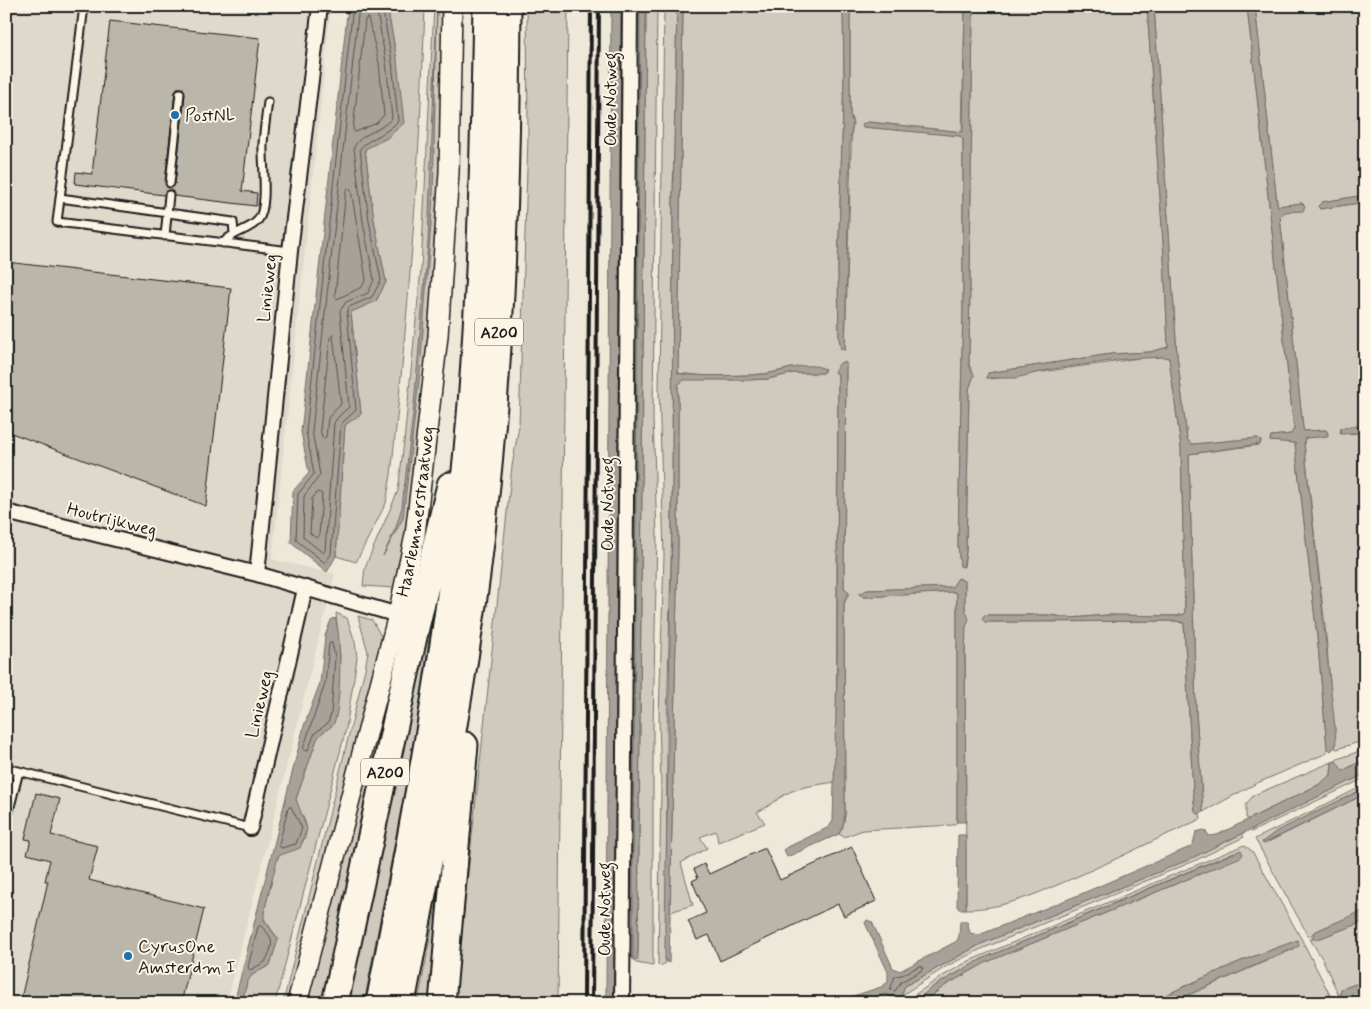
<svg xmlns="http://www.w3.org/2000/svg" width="1371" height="1009" font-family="Mynerve,sans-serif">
  <rect width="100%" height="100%" fill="#eee8d9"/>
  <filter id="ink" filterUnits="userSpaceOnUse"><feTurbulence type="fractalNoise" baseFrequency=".02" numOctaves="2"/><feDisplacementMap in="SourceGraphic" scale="10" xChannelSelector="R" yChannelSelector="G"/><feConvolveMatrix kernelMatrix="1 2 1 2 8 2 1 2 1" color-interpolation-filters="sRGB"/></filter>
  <g filter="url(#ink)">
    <path fill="#ded9cb" d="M6 6H331L272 559 335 574 227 1003H6Z"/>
    <path fill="#cfcabd" stroke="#76736c" d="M387 6H425C420 163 408 319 391 475L386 503 356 562 336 556 345 425 361 414 351 312 376 301 386 282 374 220 365 149 387 138 397 60Z
      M434 6H443L442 162 434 292 409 526 395 588 363 586 365 567 398 491 404 442 421 269Z
      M527 6H568L558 1003H454L512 466 519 426 528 137Z
      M635 6H640L633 872V959L638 960 646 6H657L653 418 657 535 653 728V966L636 963 628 953 633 491Z
      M664 6H677L673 197 672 523 667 721 666 963 660 966 658 964 661 789 659 717 664 555 659 389Z
      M683 6H843L844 77 838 267 839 338 841 349 845 350 852 121 850 114V6H965L962 132 869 122 863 127 954 135 960 136 963 140V306L958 545 960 566 964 567 966 552 969 389 974 375 969 365 973 6H1147L1164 256 1168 347 1150 352 1111 354 988 373 990 379C1030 375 1068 367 1108 363 1125 361 1153 353 1169 358L1181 447 1185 614 1176 616 1107 615 1071 618 1049 615H987L982 619 985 622H1005L1177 621 1184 624 1193 790 1195 812 1200 814 1201 819C1159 837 1118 859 1076 877 1040 892 1006 909 966 909L965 587V582L959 578 952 587 867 590 864 597 955 592 957 594V822L953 825 863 830 844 837 839 834 843 826 845 815 844 604 849 593 844 587V569L846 363 834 371 838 374 836 779 835 782C818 785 799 786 784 795 775 801 767 808 757 812L765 823 718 842 716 831 700 837 707 848 681 863 693 905 670 912 678 547V385L683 380 688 379 747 380 768 379 794 373H823L791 368 771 373 750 375 705 376 678 373Z
      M1154 6H1247L1294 429 1291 434 1271 436 1270 441 1295 443 1318 645 1327 748V753L1255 784 1203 812 1196 712 1189 454 1260 445 1261 441 1258 438 1194 444H1191L1187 439 1177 355Z
      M1255 6H1365V195L1322 202 1318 206 1320 209 1365 202V425L1356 426 1341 434 1365 433V740L1337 749 1335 748 1326 635 1304 443 1305 438 1328 436V433L1326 430 1304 431 1303 428 1280 217 1281 214 1302 203 1278 206 1277 203Z
      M439 570 416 732 364 1003H345Z
      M415 578 323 1003H306Z
      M336 613 347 618 355 642 357 658 346 729 275 1003H242L247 982 252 975 270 965 278 939 263 917 276 861 281 853C295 850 299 851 305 837 311 819 296 814 296 799L317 739 322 732 330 727 336 715 340 656Z
      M358 616 372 620 381 636 378 657 290 1003H283L365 669 368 652Z
      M1365 749V759L1342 771 1335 761 1338 759Z
      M1332 762 1331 775 1328 780 1249 819 1246 818V804L1254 795Z
      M1365 774V778L1251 832 1254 827Z
      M1365 785V788L1266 839 1264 844 1365 794V910L1314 932 1309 937 1255 839Z
      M1242 834 1244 837 1192 862 979 950 947 966 902 995 901 992 905 986 981 944 1170 867Z
      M1244 845 1252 851 1303 942 1334 1003H1329L1327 998 1311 1003H1170L1294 949 1298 940 1241 961 1148 1003H921L946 985 987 962 1207 871 1229 860 1234 852 982 959 934 986 913 1003 904 1002 941 977 969 961Z
      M441 879 436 1003H418Z
      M1365 921V981L1341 989 1356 993 1365 989V1003H1342L1323 960 1310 939H1318Z
      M885 994 896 998 882 1003H856Z"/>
    <path fill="#a7a299" stroke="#6f6c67" d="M348 6H387L397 60 404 123 387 138 365 149 374 220 386 282 376 301 351 312 361 414 345 425 336 556 327 572 291 543 293 491 309 473 301 432Z
      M437 6 433 197 420 371 403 518 383 556 396 527 402 507 414 405 428 242Z
      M611 6H621L614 1003H606Z
      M640 6H646L638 950 636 961 633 959V872Z
      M677 6H683L678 373C689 377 758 376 771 373 787 370 809 361 825 369L823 373H794L768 379 747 380H684L678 385V547L669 963 665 960V927L672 523 673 197Z
      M843 6H850V114L853 124 850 138 845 350 841 349 839 338 838 267 844 77Z
      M965 6H973L969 365 974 375 969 389 966 552 963 567 960 566 958 545 963 306V140L960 136 863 127 862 124 868 122 963 132Z
      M1147 6H1154L1177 355 1187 439 1191 444H1194L1258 438 1261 441 1260 444 1189 454 1196 712 1203 812 1198 814 1195 812 1193 790 1184 623 1177 621 1005 622H985L982 619 984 615H1049L1071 618 1107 615 1176 616 1185 614 1181 447 1169 358 1163 357 1125 359 1053 369 1015 378H986L988 373 1111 354 1150 352 1168 347 1164 256Z
      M1247 6H1255L1277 203 1278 206 1302 203 1305 206 1303 211 1285 212 1280 217 1303 428 1304 431 1326 430 1328 436 1305 438 1304 443 1335 728 1336 746 1331 751 1327 748 1318 645 1295 443 1270 441 1271 436 1291 434 1294 429Z
      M1365 195V202L1320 209 1318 206 1322 202Z
      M843 362 846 363 844 579V587L849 594 846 596 844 604 845 815 843 826 839 834 787 857 784 849 829 827 833 821 837 675 838 374 834 372 840 363Z
      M1365 425V433H1340L1341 428Z
      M958 578 965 582V609L969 619 966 627 965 654 966 822H957V594L955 592 864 597 859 594 867 590 952 587Z
      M335 618C342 634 341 708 334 723 330 730 321 731 317 739L296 799 307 829 300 848 278 856 264 912V920L278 939 270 965 252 975 247 982 242 1003H234L304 726 320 683 325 636 331 620Z
      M1365 759V774L1186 861 981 944 905 986 901 996 896 998 885 994 856 1003H832L881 987 888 982V972L865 923 867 920 872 922 893 968 900 971 957 941 959 936 960 921H967L970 933 979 935 1081 894 1190 847 1193 844 1196 832 1204 830 1210 836 1217 835 1318 785 1331 775 1332 762 1336 761 1343 771Z
      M1365 788V794L1263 844 1262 842 1277 831Z
      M958 835H966V909H959L957 906Z
      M1241 850 1243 854 1241 857 987 962 946 985 921 1003H913L934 986 982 959Z
      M1365 910V921L1318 939 1312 938 1314 932Z
      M1298 940 1299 946 1170 1003H1148L1241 961Z
      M1365 981V989L1344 997 1340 995 1341 989Z"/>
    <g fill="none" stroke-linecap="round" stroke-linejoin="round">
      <path stroke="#54524e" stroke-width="1" d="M353 6 306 431 314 474 298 494 296 540 325 563 331 554 341 424 356 410 347 312 349 307 372 297 381 280 369 221 360 149C364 141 389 133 398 121L392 61 382 6
        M359 6 312 431 320 475 304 496 303 537 323 553 325 551 334 423 338 417 349 407 340 311 346 302 368 293 374 280 363 222 354 148C358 134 382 131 392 118L386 62 376 6
        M368 18 379 63 384 115 377 123 355 132 353 129 365 20Z
        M349 188 351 190 366 279 362 287 337 299 335 296 346 190Z
        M333 335 341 404 328 418 326 437 323 439 320 430 330 338Z
        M318 492 322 494 319 536 316 538 310 533 312 499Z
        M332 643 335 657 331 714 328 723 315 733 308 750 305 751 303 749 325 684 329 644Z
        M291 807 302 828 296 844 281 848 279 845 288 808Z
        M261 926C276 940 273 945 265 962L250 970 248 967 258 927Z
        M920 966 923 967 922 970 901 982 895 991 890 990 895 976 902 975Z"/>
    </g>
    <path fill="#bab6aa" stroke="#1c1c1c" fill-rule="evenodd" d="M110 21 260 38 242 191 257 193 256 206 174 196 170 190 164 195 75 184 76 172 92 174ZM177 88H183L185 94 175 184 170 188 165 182 175 92Z
      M6 262 231 288 206 506 6 431Z
      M36 793 60 799 51 835 98 846 89 880 204 909 181 1003H20L48 881H45L50 860 27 854 31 840 25 839Z
      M852 847 876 901 844 916 838 904 720 961 709 935 697 940 688 921 706 913 692 881 698 878 694 869 704 864 709 874 765 848 780 880Z"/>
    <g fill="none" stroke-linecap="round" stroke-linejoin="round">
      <g stroke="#1c1c1c" stroke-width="11">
        <path id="service" d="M84 6 57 222 290 251
          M170 183 180 93
          M60 198 233 222 234 233
          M165 236 169 195
          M223 243C233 231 249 231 258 220 269 207 262 162 263 144 264 130 266 116 268 102
          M6 768 250 828
          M6 823 19 771"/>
      </g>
      <g stroke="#1c1c1c" stroke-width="18">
        <path id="minor" d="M6 512 257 574 398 615
          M257 574 290 251 320 6
          M250 828 305 589
          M622 1003 630 6"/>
      </g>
      <g stroke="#1c1c1c" stroke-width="22">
        <g id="secondary">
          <path id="s1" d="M297 1003 398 615 415 535 438 336 449 172 452 6"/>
        </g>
      </g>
      <g stroke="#1c1c1c" stroke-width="29">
        <path id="motorway" d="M335 1003 415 632 450 485
          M379 1003C414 819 450 636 467 450 481 302 483 154 486 6
          M402 1003C429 861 458 719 477 575 501 386 507 196 508 6
          M442 1003 465 745"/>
      </g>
      <use href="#service" stroke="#fcf5e5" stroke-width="7"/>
      <use href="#minor" stroke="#fcf5e5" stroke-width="14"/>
      <use href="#secondary" stroke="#fcf5e5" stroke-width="19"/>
      <use href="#motorway" stroke="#fcf5e5" stroke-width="25"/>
      <path stroke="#1c1c1c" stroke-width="4" d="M584 1003 591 6
        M592 1003 599 6"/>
    </g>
  </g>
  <g fill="#1f6fb2" stroke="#fcf5e5" stroke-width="2">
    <circle cx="175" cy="115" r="5"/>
    <circle cx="128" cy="956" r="5"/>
  </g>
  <g text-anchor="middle" stroke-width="4" stroke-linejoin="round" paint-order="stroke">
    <g fill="#fcf5e5" stroke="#5f5d58" stroke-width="1">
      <rect x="475" y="318.5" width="48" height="27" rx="4"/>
      <rect x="361" y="758.5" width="48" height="27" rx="4"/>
    </g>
    <g font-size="16" font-weight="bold" fill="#1c1c1c">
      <text x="499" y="338">A200</text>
      <text x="385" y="778">A200</text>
    </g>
    <g font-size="18" fill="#1c1c1c" stroke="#fcf5e5">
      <text transform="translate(610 99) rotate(-90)" y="6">Oude Notweg</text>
      <text transform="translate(267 288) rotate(-84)" y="6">Linieweg</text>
      <text transform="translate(607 504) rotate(-90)" y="6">Oude Notweg</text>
      <text dy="6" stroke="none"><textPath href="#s1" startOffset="506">Haarlemmerstraatweg</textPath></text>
      <text transform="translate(112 519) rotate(14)" y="6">Houtrijkweg</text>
      <text transform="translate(259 704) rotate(-77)" y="6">Linieweg</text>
      <text transform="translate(604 909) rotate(-90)" y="6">Oude Notweg</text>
    </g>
    <g font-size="18" fill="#1c1c1c" stroke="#fcf5e5" text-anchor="start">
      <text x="185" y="121">PostNL</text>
      <text x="138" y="952">CyrusOne<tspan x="138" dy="21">Amsterdm I</tspan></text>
    </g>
  </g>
  <rect width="1371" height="1009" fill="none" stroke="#fcf5e5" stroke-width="25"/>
  <rect x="12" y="12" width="1346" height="984" fill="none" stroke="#1c1c1c" stroke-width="2" filter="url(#ink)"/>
</svg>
